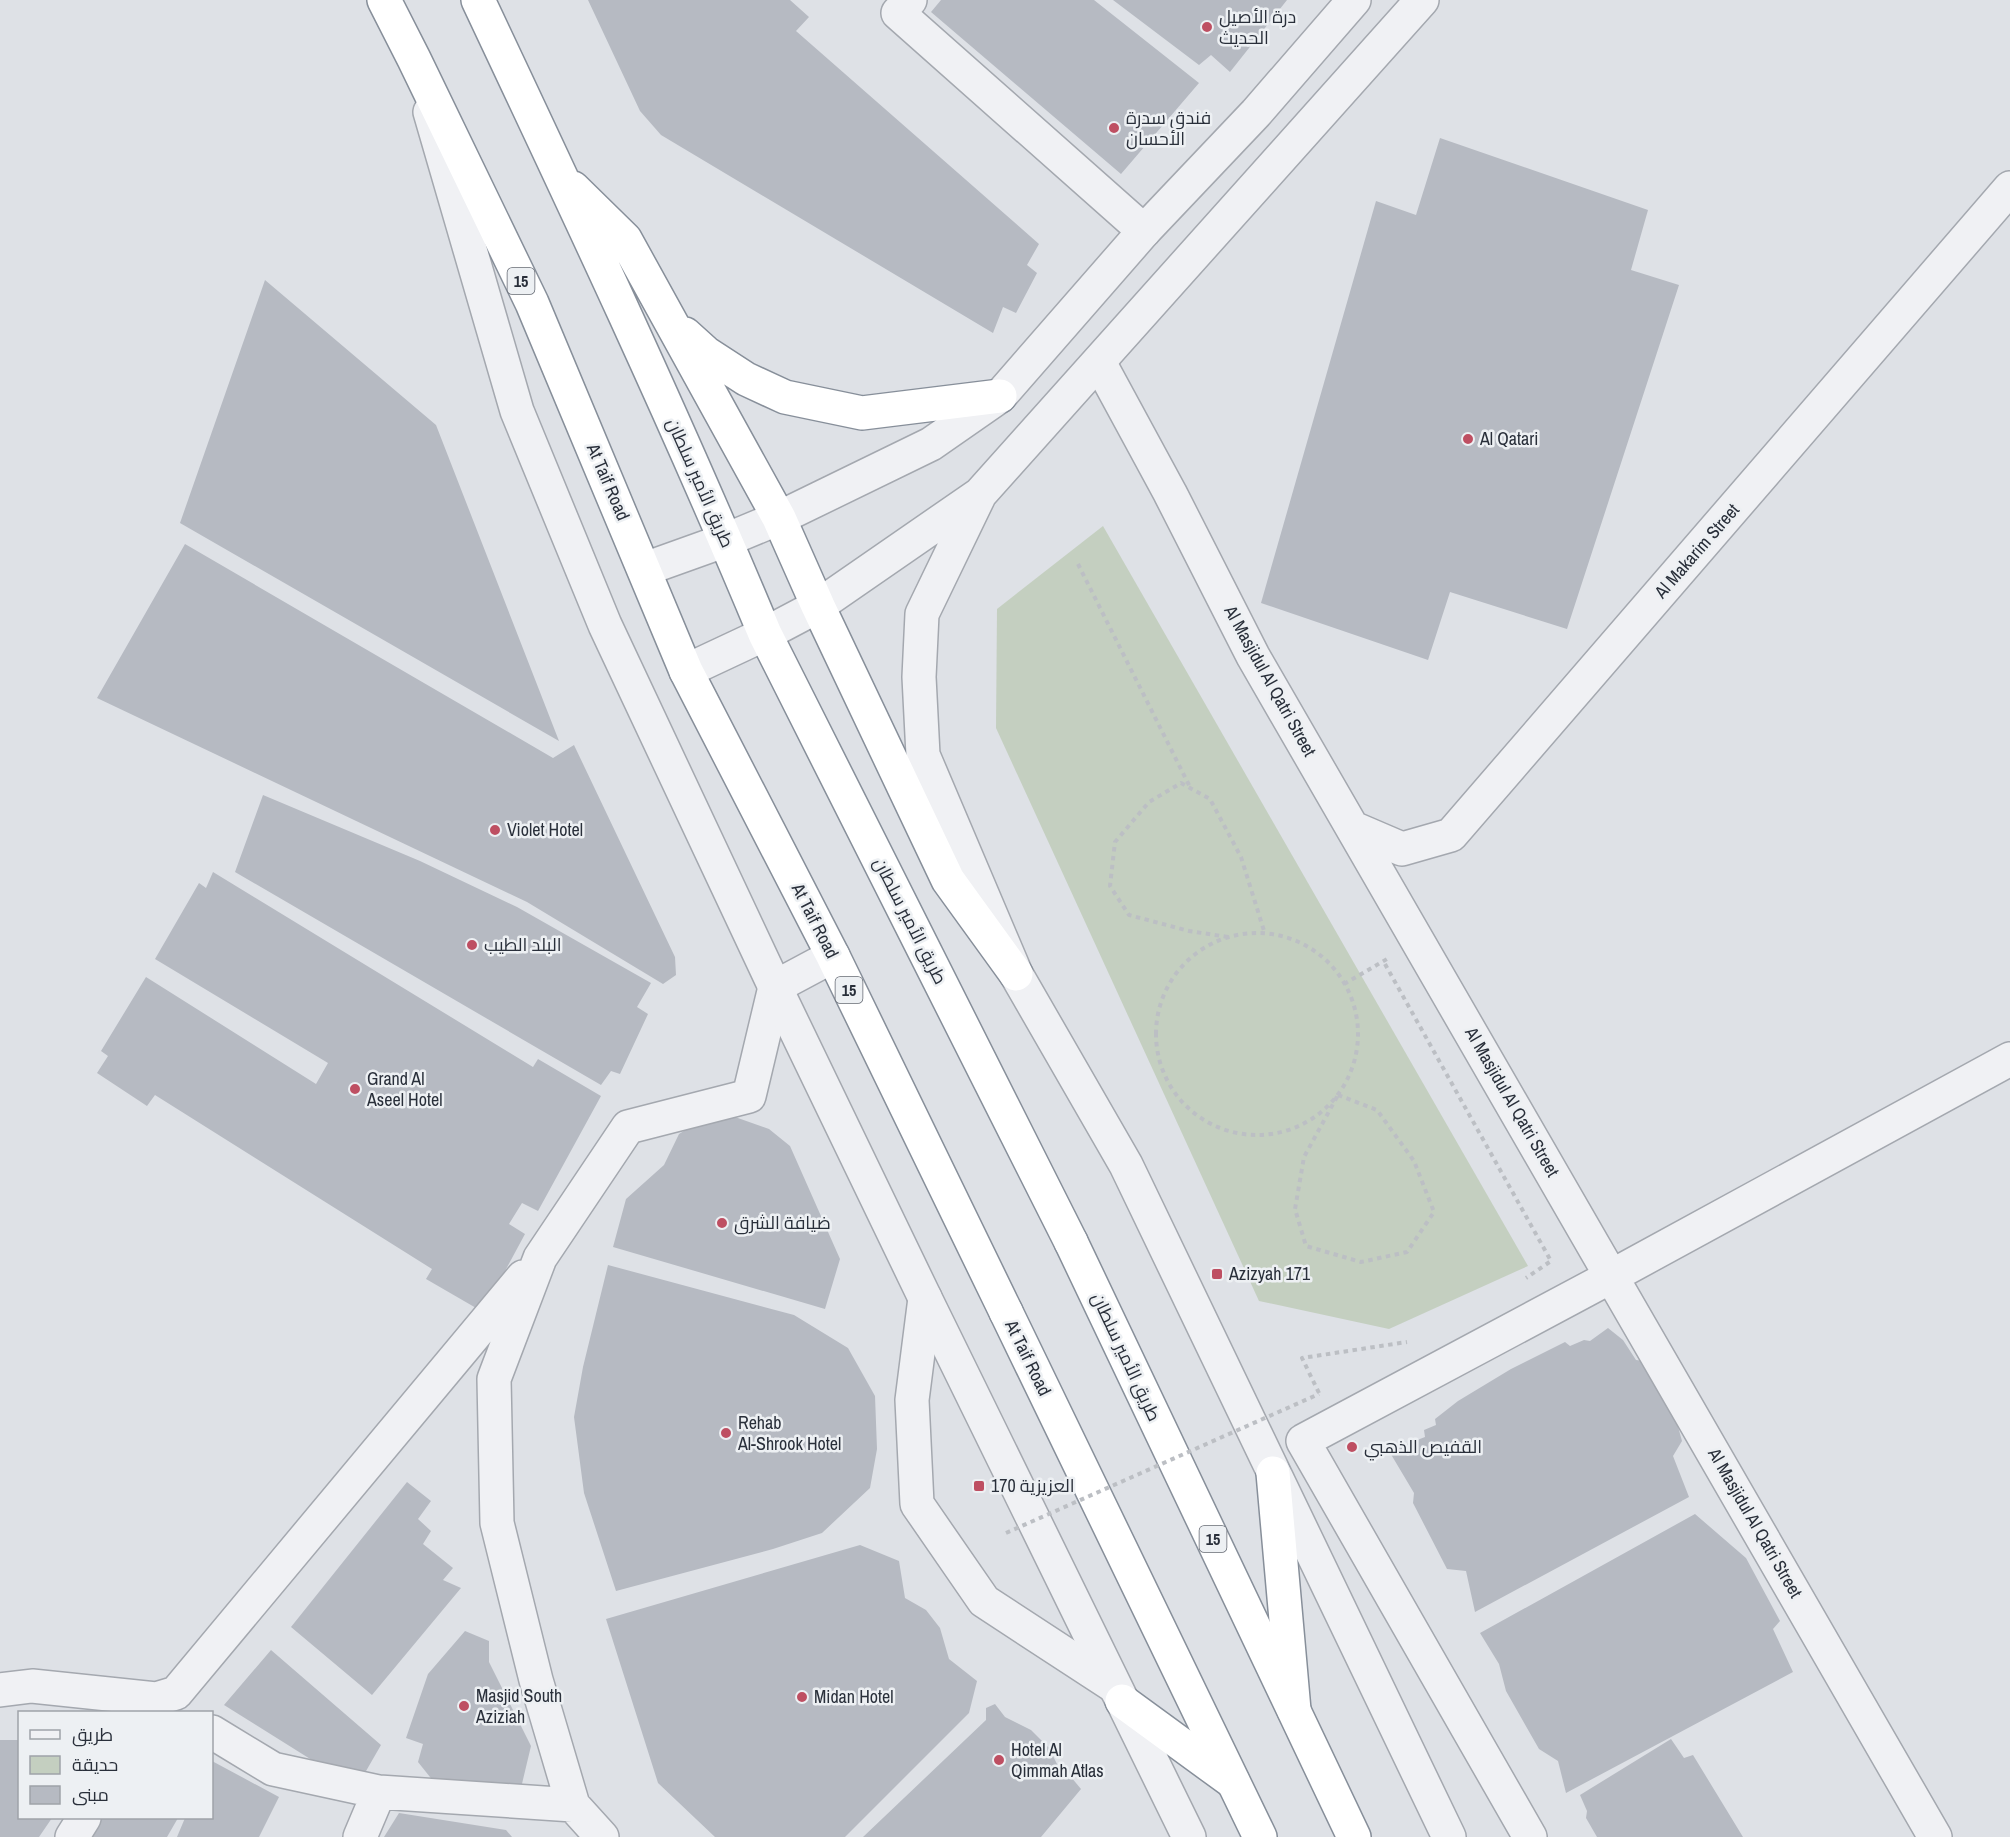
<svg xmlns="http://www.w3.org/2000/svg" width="2010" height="1837" font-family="'Archivo Narrow',Cairo,sans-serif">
  <rect width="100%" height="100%" fill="#dee1e6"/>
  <path fill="#c4cfc0" d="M1103 526 1528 1266 1389 1329 1259 1301 996 728 997 609Z"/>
  <path fill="#b6bac2" d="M588 0H790L809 17 796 31 1039 244 1027 265 1037 273 1016 313 1003 307 993 333 661 135 640 111Z
    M941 0H1094L1199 83 1121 174 931 12Z
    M1113 0H1287L1230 72 1211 55 1199 65Z
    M1440 138 1648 210 1631 270 1679 285 1567 629 1450 592 1428 660 1261 603 1376 201 1416 215Z
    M265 280 436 425 559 741 180 523Z
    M185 544 553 758 574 745 675 957 676 975 663 984 527 902 97 698Z
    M263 795 420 861 517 907 651 983 637 1007 648 1014 620 1074 611 1071 601 1085 235 872Z
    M213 872 533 1067 538 1059 601 1096 538 1211 522 1203 509 1224 525 1234 483 1312 426 1279 432 1269 155 1095 147 1106 97 1073 108 1056 101 1051 146 977 316 1084 328 1063 155 959 199 883 206 888Z
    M708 1116 735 1117 769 1129 790 1146 840 1259 825 1309 613 1247 626 1199 664 1165 679 1134Z
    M608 1265 794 1315 848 1348 875 1396 877 1449 870 1488 822 1533 773 1549 616 1591 584 1493 574 1417 583 1367Z
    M1608 1328 1623 1340 1636 1360 1644 1361 1672 1405 1682 1441 1673 1456 1689 1497 1475 1612 1466 1571 1447 1569 1413 1503 1414 1493 1389 1451 1425 1437 1424 1430 1436 1425 1435 1419 1458 1401 1511 1369 1565 1342 1570 1346 1584 1340 1590 1341Z
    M407 1482 431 1501 418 1519 431 1531 423 1544 453 1568 443 1580 461 1588 372 1695 291 1627Z
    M1695 1514 1746 1558 1780 1621 1773 1629 1793 1672 1566 1793 1558 1761 1539 1749 1506 1691 1499 1664 1480 1633Z
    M860 1545 899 1561 905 1598 926 1610 940 1628 949 1659 977 1681 969 1713 845 1837H715L658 1783 606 1619Z
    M465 1631 489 1641V1662L531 1746 521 1788 434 1782 418 1762 423 1744 406 1738 428 1674Z
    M271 1650 381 1745 362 1778 335 1765 331 1772 224 1705Z
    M995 1704 1005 1717 1031 1730 1049 1748 1061 1772 1071 1777 1081 1789 1041 1837H863L986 1720V1708Z
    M1671 1739 1684 1758 1693 1755 1743 1837H1597L1586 1818 1587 1811 1580 1795Z
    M0 1740H20V1818H52L39 1837H0Z
    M212 1761 279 1797 259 1837H177L185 1818H212Z
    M399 1813 506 1830 512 1837H384Z
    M98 1818H178L167 1837H85Z"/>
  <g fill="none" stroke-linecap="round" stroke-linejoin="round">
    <g stroke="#a4a8af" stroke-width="36">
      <path id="minor" d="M910 0 898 13 1144 231
        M1099 362 1170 493 1253 656 1935 1837
        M1353 828 1402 849 1451 835 2010 188
        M925 1298 912 1400 917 1504 984 1601 1114 1686
        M0 1690 32 1686 156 1699 176 1693 523 1277
        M212 1732 273 1769 379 1792 573 1805
        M72 1837 84 1818
        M360 1837 379 1792
        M602 1837 573 1805 536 1680 497 1523 494 1379 540 1258 628 1127 749 1096 775 987 833 956
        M1530 1837 1303 1441 1612 1276 2010 1059"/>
    </g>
    <g stroke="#a4a8af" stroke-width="36">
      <path id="tertiary" d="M430 112 517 411 605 625 775 987 925 1298 1189 1837
        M980 494 922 614 919 677 923 755 1016 974 1126 1165 1449 1837
        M645 569 726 540 779 518 931 444 1000 396 1144 231 1256 113 1354 0
        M686 671 765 634 818 606 980 494 1422 0"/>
    </g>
    <g stroke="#878f9a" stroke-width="36">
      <path id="trunk" d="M384 0 414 59 532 303 686 671 833 956 1006 1312
        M478 0C577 210 676 420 765 634L1071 1242
        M573 188 625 239 779 518 818 606 948 880 1016 974
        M685 334 706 353 746 379 785 397 862 413 1000 396
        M1273 1473 1294 1710
        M1122 1701 1233 1782"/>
    </g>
    <g stroke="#878f9a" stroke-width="36">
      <path id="motorway" d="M1071 1242 1354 1837
        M1006 1312 1260 1837"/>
    </g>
    <path stroke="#bcbfc4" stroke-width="4" stroke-dasharray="4.5 4.5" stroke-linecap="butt" d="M1078 564 1191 789
      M1156 1034a101 101 0 1 1 202 0a101 101 0 1 1-202 0Z
      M1228 937 1189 931 1129 915 1110 886 1115 842 1149 802 1181 783 1210 799 1241 857 1265 934
      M1385 964 1551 1261 1526 1278
      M1344 984 1387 959
      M1338 1095 1377 1110 1414 1161 1434 1212 1407 1252 1361 1262 1306 1246 1295 1209 1304 1157Z
      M1319 1393 1302 1358 1407 1342"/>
    <use href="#minor" stroke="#f0f1f4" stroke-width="33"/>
    <use href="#tertiary" stroke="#f0f1f4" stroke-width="33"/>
    <use href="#trunk" stroke="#fff" stroke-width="33"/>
    <use href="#motorway" stroke="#fff" stroke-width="33"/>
    <path stroke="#bcbfc4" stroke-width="4" stroke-dasharray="4.5 4.5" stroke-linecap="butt" d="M1006 1533 1319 1394"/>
  </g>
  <g fill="#be4f62" stroke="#edf0f3" stroke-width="2">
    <circle cx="1207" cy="27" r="6"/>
    <circle cx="1114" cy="128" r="6"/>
    <circle cx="1468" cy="439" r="6"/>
    <circle cx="495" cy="830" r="6"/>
    <circle cx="472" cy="945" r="6"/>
    <circle cx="355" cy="1089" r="6"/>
    <circle cx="722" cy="1223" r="6"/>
    <rect x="1211" y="1268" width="12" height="12" rx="3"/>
    <circle cx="726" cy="1433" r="6"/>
    <circle cx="1352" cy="1447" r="6"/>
    <rect x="973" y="1480" width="12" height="12" rx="3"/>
    <circle cx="802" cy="1697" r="6"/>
    <circle cx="464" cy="1706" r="6"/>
    <circle cx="999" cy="1760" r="6"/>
  </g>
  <g text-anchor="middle" stroke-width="5" stroke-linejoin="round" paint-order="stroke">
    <g fill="#edf0f3" stroke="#646972" stroke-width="1.5">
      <rect x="507.5" y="268" width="27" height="26" rx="4.5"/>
      <rect x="835.5" y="977" width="27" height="26" rx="4.5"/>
      <rect x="1199.5" y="1526" width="27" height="26" rx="4.5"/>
    </g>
    <g font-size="16" font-weight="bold" fill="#292f3a">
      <text x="521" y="287">15</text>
      <text x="849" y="996">15</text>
      <text x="1213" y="1545">15</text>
    </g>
    <g font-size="18" fill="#292f3a" stroke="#edf0f3" text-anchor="start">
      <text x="1219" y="23">درة الأصيل<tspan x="1219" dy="21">الحديث</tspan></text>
      <text x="1126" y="124">فندق سدرة<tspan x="1126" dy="21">الأحسان</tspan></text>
      <text x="1480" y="445">Al Qatari</text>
      <text x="507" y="836">Violet Hotel</text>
      <text x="484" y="951">البلد الطيب</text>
      <text x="367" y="1085">Grand Al<tspan x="367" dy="21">Aseel Hotel</tspan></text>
      <text x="734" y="1229">ضيافة الشرق</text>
      <text x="1229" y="1280">Azizyah 171</text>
      <text x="738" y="1429">Rehab<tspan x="738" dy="21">Al-Shrook Hotel</tspan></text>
      <text x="1364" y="1453">القفيص الذهبي</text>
      <text x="991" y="1492">العزيزية 170</text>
      <text x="476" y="1702">Masjid South<tspan x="476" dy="21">Aziziah</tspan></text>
      <text x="814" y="1703">Midan Hotel</text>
      <text x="1011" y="1756">Hotel Al<tspan x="1011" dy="21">Qimmah Atlas</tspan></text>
    </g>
    <g font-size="18" fill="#292f3a" stroke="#edf0f3">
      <text transform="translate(608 482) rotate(67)" y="6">At Taif Road</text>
      <text transform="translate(700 483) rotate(66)" y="6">طريق الأمير سلطان</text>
      <text transform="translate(1697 551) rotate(-49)" y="6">Al Makarim Street</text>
      <text transform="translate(1270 681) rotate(61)" y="6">Al Masjidul Al Qatri Street</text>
      <text transform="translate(815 921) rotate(63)" y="6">At Taif Road</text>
      <text transform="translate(910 921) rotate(63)" y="6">طريق الأمير سلطان</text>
      <text transform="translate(1512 1102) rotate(60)" y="6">Al Masjidul Al Qatri Street</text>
      <text transform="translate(1126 1357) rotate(65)" y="6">طريق الأمير سلطان</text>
      <text transform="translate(1028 1358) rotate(64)" y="6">At Taif Road</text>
      <text transform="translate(1755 1523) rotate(60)" y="6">Al Masjidul Al Qatri Street</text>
    </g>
  </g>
  <rect x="18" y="1711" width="195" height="108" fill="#edf0f3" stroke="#9fa3a9" stroke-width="1.5"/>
  <rect x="30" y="1730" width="30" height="9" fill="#f0f1f4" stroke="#9fa3a9" stroke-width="1.5"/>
  <text x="72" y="1741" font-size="18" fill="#292f3a">طريق</text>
  <rect x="30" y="1756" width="30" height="18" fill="#c4cfc0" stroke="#9fa3a9" stroke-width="1.5"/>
  <text x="72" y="1771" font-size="18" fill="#292f3a">حديقة</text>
  <rect x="30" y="1786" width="30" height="18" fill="#b6bac2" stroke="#9fa3a9" stroke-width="1.5"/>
  <text x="72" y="1801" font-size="18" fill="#292f3a">مبنى</text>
</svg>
